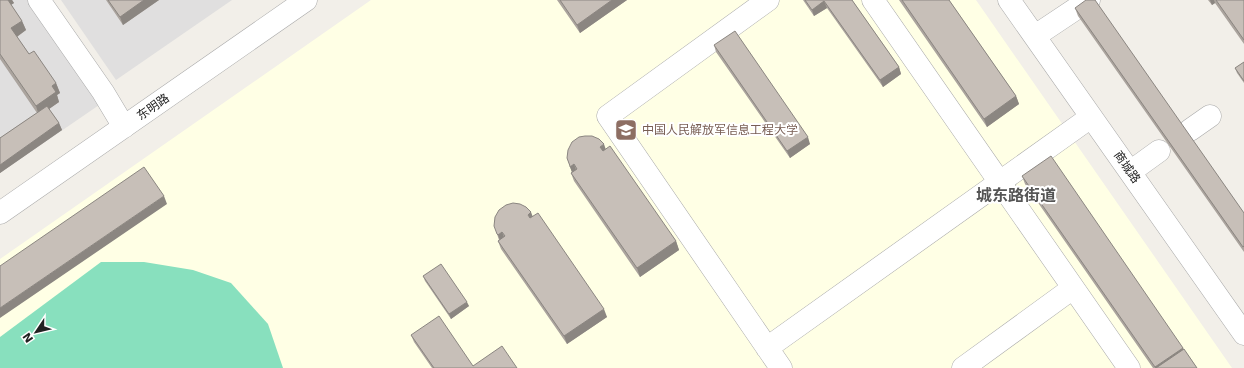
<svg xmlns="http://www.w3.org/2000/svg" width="1244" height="368" font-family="'DejaVu Sans','Noto Sans SC',sans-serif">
  <rect width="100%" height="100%" fill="#f2efe9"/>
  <path fill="#e0dfdf" d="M0 0H30L102 103 0 173Z
    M61 0H232L116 80Z"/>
  <path fill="#ffffe5" d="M371 0H976L1232 368H0V259Z"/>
  <path fill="#88e0be" d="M101 262H144L193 270 231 283 268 324 283 368H0V337Z"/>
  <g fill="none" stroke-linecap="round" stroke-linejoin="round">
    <g stroke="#a9a9a9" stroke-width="23">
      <path id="minor" d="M39 0 103 92 124 127
        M768 0 608 116 781 368
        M873 0 1129 368
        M1009 0 1244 334
        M1035 36 1089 0
        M1190 130 1210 116
        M1130 172 1159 151
        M0 213 306 0
        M767 348 1091 117
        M963 368 1073 288"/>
    </g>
    <use href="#minor" stroke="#fff" stroke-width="22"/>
  </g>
  <path fill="#aba49e" d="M0 0H12L14 3 11 5 22 21 26 30 17 37 29 54 56 83 60 93 57 95 59 102 49 109 59 123 62 130 0 173V138L37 113 0 59Z
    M106 0H159L123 25Z
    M557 0H627L580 33Z
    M803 0H852L899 67 901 74 883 87 827 8 814 16Z
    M899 0H949L1016 96 1019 104 987 127Z
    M1208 0H1244V44L1215 3 1212 5Z
    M1075 8 1244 213V252L1078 16Z
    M714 45 810 144 790 158 716 52Z
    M1244 62V83L1237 73 1235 68Z
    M606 149 676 241 679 250 640 277 574 181 571 173 572 172 567 158Z
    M1022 176 1183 348 1197 368H1153L1025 184Z
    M533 217 607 317 567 344 501 249 498 241 499 240 497 234Z
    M423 276 469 306 451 319 425 281Z
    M411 335 473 366 517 368H432L414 342Z"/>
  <path fill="#8b8681" d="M7 0H12L14 3 9 6Z
    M144 0H159L123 25 120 17Z
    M612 0H627L580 33 577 25Z
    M1210 0H1214L1215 3 1212 5Z
    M824 1 827 8 814 16 812 10Z
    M22 21 26 30 15 38 11 28Z
    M899 67 901 74 883 87 880 80Z
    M56 83 60 93 57 95 59 102 39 116 36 106 52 86Z
    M1016 96 1019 104 987 127 984 119Z
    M59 123 62 130 0 173V165Z
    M808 137 810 144 790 158 787 151Z
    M604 144 607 153 603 155 600 147Z
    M574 164 577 173 573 175 570 167Z
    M164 196 167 204 0 318V308Z
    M531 212 534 220 531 223 528 215Z
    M502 232 505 240 501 243 498 235Z
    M676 241 679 250 640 277 637 268Z
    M467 302 469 306 451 319 449 314Z
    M604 309 607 317 567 344 564 336Z
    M1183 348 1186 356 1169 368H1155V367Z"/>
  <path fill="#c7bfb8" stroke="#8b8681" d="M0 0H8L22 21 11 28 29 54 34 51 56 83 52 86 56 92 36 106 0 54Z
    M108 0H144L120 17Z
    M560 0H612L577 25Z
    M805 0H852L899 67 880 80 824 1 812 10Z
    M902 0H949L1016 96 984 119Z
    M1086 0H1095L1244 213V246L1243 247 1075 8Z
    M1216 0H1244V40Z
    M735 31 808 137 787 151 714 45Z
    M1244 62V81L1235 68Z
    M47 106 59 123 0 165V138Z
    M585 136H592L599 139 604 144 600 147 603 151 610 146 676 241 637 268 571 173 577 169 574 164 570 167V166L567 158 568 150 572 142 579 137Z
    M1051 156 1183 348 1155 367 1022 176Z
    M144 167 164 196 0 308V266Z
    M513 203 520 204 526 207 531 212 528 215 530 218 538 213 604 309 564 336 498 241 505 236 502 232 498 235 497 234 494 226 495 217 499 210 506 205Z
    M441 264 467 302 449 314 423 276Z
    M439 316 473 366 502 346 517 368H434L411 335Z
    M1184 349 1197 368H1156Z"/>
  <defs>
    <g id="university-square" transform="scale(1.15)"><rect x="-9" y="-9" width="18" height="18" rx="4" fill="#8d6e63" stroke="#fff"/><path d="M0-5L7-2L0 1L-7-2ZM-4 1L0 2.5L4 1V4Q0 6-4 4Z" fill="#fff"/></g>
  </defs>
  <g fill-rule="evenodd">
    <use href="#university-square" x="626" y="130"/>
  </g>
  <g text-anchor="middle" stroke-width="4" stroke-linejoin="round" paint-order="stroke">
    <g font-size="12" fill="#222" stroke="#fff">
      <text transform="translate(153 107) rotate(-35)" y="4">东明路</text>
      <text transform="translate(1127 167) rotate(55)" y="4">商城路</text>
    </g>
    <g font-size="12" fill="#785e54" stroke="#fff" text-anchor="start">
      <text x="642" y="134">中国人民解放军信息工程大学</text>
    </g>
    <g font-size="16" font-weight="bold" fill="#555" stroke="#fff">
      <text x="1016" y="201">城东路街道</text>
    </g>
  </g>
  <g transform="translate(36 332) rotate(235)" stroke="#ffffff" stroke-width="3" paint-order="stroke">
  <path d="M0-3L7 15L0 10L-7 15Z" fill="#222222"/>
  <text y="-6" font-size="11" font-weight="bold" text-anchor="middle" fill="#222222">N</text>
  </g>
</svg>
